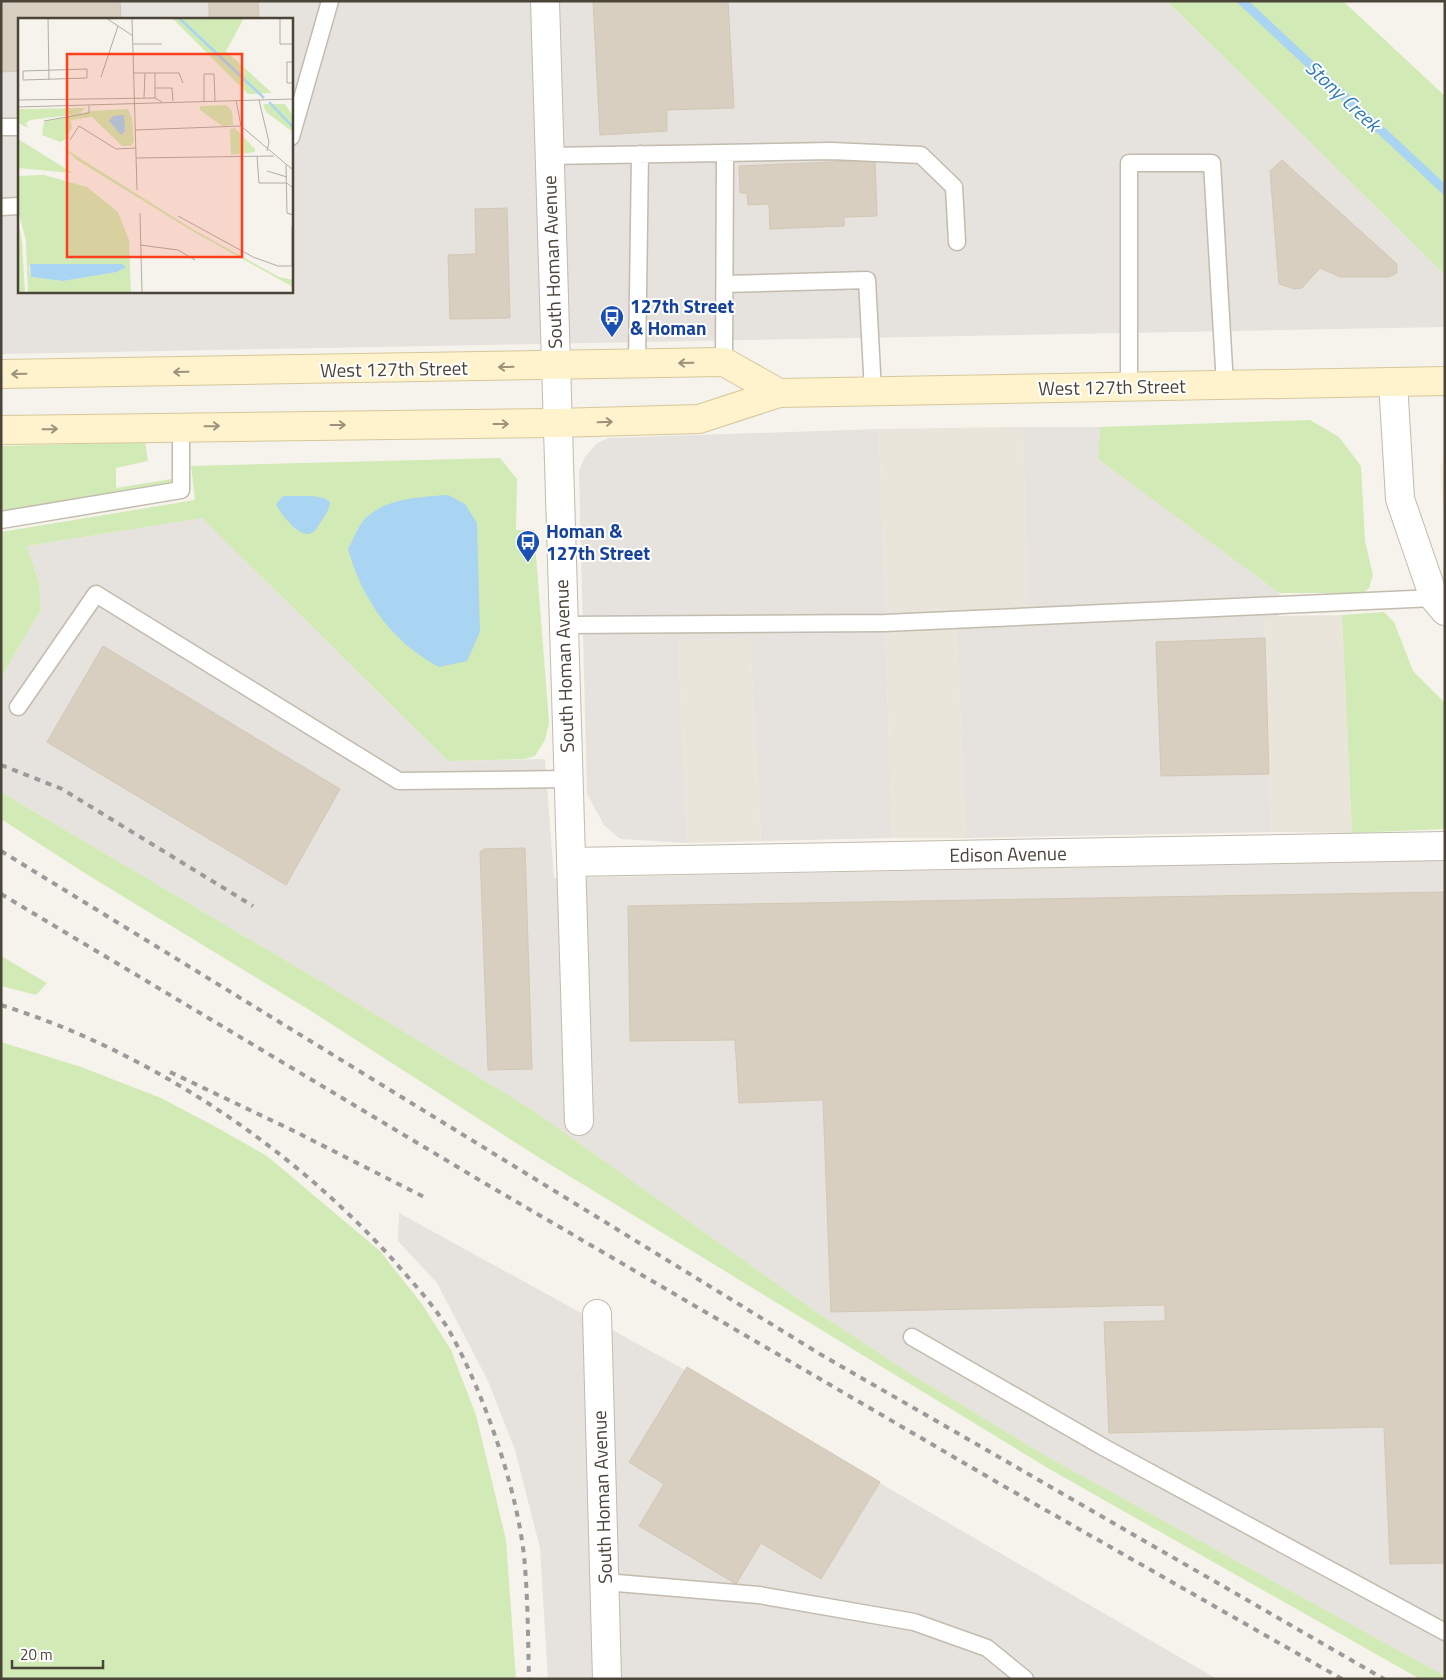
<svg xmlns="http://www.w3.org/2000/svg" width="1446" height="1680" font-family="'Titillium Web',sans-serif">
  <rect width="100%" height="100%" fill="#f6f3ec"/>
  <path fill="#eae5da" d="M1023 427 1028 617 956 621 966 838H892L879 429Z
    M1342 615 1352 833 1271 832 1264 618 1279 616Z
    M750 639 761 841 687 843 678 640Z"/>
  <path fill="#f7ead8" d="M1445 457V532L1440 467Z"/>
  <path fill="#e6e2dd" fill-rule="evenodd" d="M1 1H1167L1445 275V327L1 354ZM19 19H291V291H19Z
    M1023 427H1100L1098 459 1279 593V616L1264 619 1271 832 966 838 956 620 1028 617Z
    M879 429 892 838 761 841 750 639 678 640 687 843 620 839 604 825 587 794 579 471 585 457 597 443 609 438Z
    M202 518 448 761 545 759 554 878 1445 860V1676L1048 1457 914 1376 815 1311 531 1109 327 985 1 792V678L41 609 39 583 27 546Z
    M399 1213 685 1370 1217 1679H548L540 1548 515 1450 488 1381 437 1283 398 1241Z"/>
  <path fill="#d2eab5" d="M1167 1H1343L1445 96V275Z
    M1310 420 1339 437 1361 466 1365 541 1373 575 1369 588 1363 593H1279L1098 459 1100 427Z
    M145 442 148 461 116 468V488L172 479 171 486 1 513V446Z
    M500 458 517 479 516 530H534L549 723 545 740 535 756 525 759 448 761 202 518 27 546 39 583 41 609 1 678V532L195 500 191 466Z
    M1384 612 1394 622 1413 671 1445 703V829L1352 833 1342 615Z
    M1 792 327 985 531 1109 815 1311 914 1376 1048 1457 1445 1676V1679H1420L1051 1470 538 1157 311 1011 83 872 1 819Z
    M1 956 47 983 36 995 1 986Z
    M1 1042 81 1067 161 1098 216 1127 267 1156 380 1251 422 1304 451 1350 476 1415 506 1540 516 1679H1Z"/>
  <path fill="#a9d4f2" d="M448 495 465 504 477 523 480 632 467 661 439 667C391 641 363 601 348 549 353 540 357 529 363 521 383 498 420 497 448 495Z
    M283 496H312L324 498 330 502C329 510 326 514 322 520 318 526 315 533 308 534 297 535 280 513 276 504Z"/>
  <g fill="none" stroke-linecap="round" stroke-linejoin="round">
    <path stroke="#a9d4f2" stroke-width="9" d="M1242 1 1445 190"/>
  </g>
  <path fill="#d8cfc1" stroke="#d3c7b4" d="M1 1H120L121 19H19V71L1 72Z
    M209 1H258L259 19H209Z
    M593 1H728L734 108 667 110V131L600 135Z
    M875 160 877 216 844 217V226L770 229 769 204 748 205 747 193H740L739 166Z
    M1282 160 1397 264V273L1389 277H1340L1320 268 1302 288 1295 289 1279 284 1270 171Z
    M507 208 510 318 450 319 448 255 476 254 475 209Z
    M1265 638 1269 774 1161 776 1156 642Z
    M103 646 340 789 286 885 47 742Z
    M525 848 532 1069 488 1070 480 852 484 849Z
    M1445 892V1563L1390 1564 1384 1427 1109 1433 1104 1322 1165 1321V1305L831 1312 823 1100 739 1103 735 1040 630 1041 628 906Z
    M687 1367 880 1482 821 1579 761 1543 736 1584 639 1526 664 1484 629 1462Z"/>
  <g fill="none" stroke-linecap="round" stroke-linejoin="round">
    <g stroke="#c2bbae" stroke-width="19">
      <path id="service" d="M1 127H19
        M291 137 330 1
        M549 156 831 151 921 155 954 187 957 242
        M1 207 19 206
        M725 284 867 280 873 391
        M724 362 725 153
        M637 364 640 154
        M1129 387V163H1212L1225 385
        M1 520 181 490V427
        M563 625 885 623 1434 598
        M18 707 96 594 399 781 568 779
        M912 1337 1105 1448 1445 1632
        M605 1582 759 1595 914 1622 987 1648 1025 1679"/>
    </g>
    <g stroke="#c2bbae" stroke-width="30">
      <path id="minor" d="M545 1 579 1121
        M571 862 1445 846
        M597 1314 607 1679"/>
    </g>
    <g stroke="#c2bbae" stroke-width="30">
      <path id="tertiary" d="M1393 382 1400 499 1434 598 1445 611"/>
    </g>
    <g stroke="#d6c79b" stroke-width="30">
      <path id="secondary" d="M1 374 724 362 779 393
        M1 430 556 423 699 419 779 393 1445 381"/>
    </g>
    <use href="#service" stroke="#fff" stroke-width="16"/>
    <use href="#minor" stroke="#fff" stroke-width="28"/>
    <use href="#tertiary" stroke="#fff" stroke-width="28"/>
    <use href="#secondary" stroke="#fff3cd" stroke-width="28"/>
    <path stroke="#9a9a9a" stroke-width="4" stroke-dasharray="6 6" stroke-linecap="butt" d="M1 765 62 789 253 906
      M1 851 820 1354 1384 1679
      M1 894 486 1184 1000 1484 1342 1679
      M1 1005C148 1051 291 1146 394 1261 413 1283 436 1307 451 1334 485 1396 520 1496 525 1567 528 1604 528 1642 529 1679
      M170 1072 296 1132 424 1197"/>
  </g>
  <defs><path id="oneway-shaft" d="M-6 0H5M1.5-3L5.5 0L1.5 3" fill="none" stroke-width="1.6" stroke-linecap="round" stroke-linejoin="round" transform="scale(1.25)"/></defs>
  <g stroke="#9c937c">
    <use href="#oneway-shaft" transform="translate(686 363) rotate(179)"/>
    <use href="#oneway-shaft" transform="translate(506 367) rotate(179)"/>
    <use href="#oneway-shaft" transform="translate(181 372) rotate(179)"/>
    <use href="#oneway-shaft" transform="translate(19 374) rotate(179)"/>
    <use href="#oneway-shaft" transform="translate(605 422) rotate(-2)"/>
    <use href="#oneway-shaft" transform="translate(501 424)"/>
    <use href="#oneway-shaft" transform="translate(338 425)"/>
    <use href="#oneway-shaft" transform="translate(212 426) rotate(-1)"/>
    <use href="#oneway-shaft" transform="translate(50 429) rotate(-1)"/>
  </g>
  <defs>
    <g id="bus-pin" transform="scale(1.25)"><path d="M0 17L-7.5 6A9.5 9.5 0 1 1 7.5 6Z" fill="#1a4fb4" stroke="#fff"/><path d="M-5-6H5V4H4V6H2V4H-2V6H-4V4H-5ZM-3.5-4V0h7V-4ZM-3.5 1.2v1.5H-2V1.2ZM2 1.2v1.5H3.5V1.2Z" fill="#fff"/></g>
  </defs>
  <g fill-rule="evenodd">
    <use href="#bus-pin" x="612" y="317"/>
    <use href="#bus-pin" x="528" y="542"/>
  </g>
  <g text-anchor="middle" stroke-width="4" stroke-linejoin="round" paint-order="stroke">
    <g font-size="19" fill="#4b4439" stroke="#fff">
      <text transform="translate(552 262) rotate(-92)" y="7">South Homan Avenue</text>
      <text transform="translate(394 369) rotate(-1)" y="7">West 127th Street</text>
      <text transform="translate(1112 387) rotate(-1)" y="7">West 127th Street</text>
      <text transform="translate(564 666) rotate(-92)" y="7">South Homan Avenue</text>
      <text transform="translate(1008 854) rotate(-1)" y="7">Edison Avenue</text>
      <text transform="translate(602 1497) rotate(-92)" y="7">South Homan Avenue</text>
    </g>
    <g font-size="19" font-weight="bold" fill="#164399" stroke="#fff" text-anchor="start">
      <text x="630" y="313">127th Street<tspan x="630" dy="22">&amp; Homan</tspan></text>
      <text x="546" y="538">Homan &amp;<tspan x="546" dy="22">127th Street</tspan></text>
    </g>
    <g font-size="20" font-style="italic" fill="#2e7ab2" stroke="#fff">
      <text transform="translate(1343 96) rotate(43)" y="7">Stony Creek</text>
    </g>
  </g>
  <g transform="translate(18 18)">
    <rect width="275" height="275" fill="#f6f3ec"/>
    <path d="M154 0H226L208 33 254 75 230 76ZM245 86H267L275 98V114L248 94ZM208 87 214 93 215 107 204 108 182 92V88ZM67 90 63 95H70L12 102 8 105 10 110 0 105V91ZM110 91 114 100 116 124 113 128H104L74 99 53 102 54 110 48 121 42 124 24 117 26 104 73 93ZM217 110 237 131V134L213 137 212 111ZM0 121 42 147 55 155 0 150ZM44 129 176 212 261 259 275 262V269L176 214 59 142ZM26 157 69 169 100 194 111 222 113 275H10L8 223 0 192V158ZM15 246 32 247 104 246 99 254 45 263 13 259 11 248ZM0 203 4 224 7 275H0Z" fill="#d2eab5" fill-rule="evenodd"/>
    <path d="M106 97 107 113 103 117 91 103 95 98ZM12 246H104L108 249 99 254 45 263 13 259Z" fill="#a9d4f2"/>
    <path fill="none" stroke="#a9d4f2" stroke-width="2.5" d="M161 0 246 80M251 84 275 109"/>
    <path fill="none" stroke="#b2ada4" stroke-width="1" d="M30 0 31 62M88 0 115 18M114 0 119 172M262 0V26H275M115 26H144M275 44H269V65H275M69 51V60L5 62V53ZM116 55H161L165 65M83 59 100 8M137 70H154L155 83M126 80 127 55M137 80V55M0 82 137 80 144 84M218 82 223 108 275 152M241 82 251 124 249 133M186 83V56H196L197 83M0 89 275 81M26 103 71 95V88M117 112 223 108M52 122 61 108 98 131 118 130M239 138 241 165H269L275 170M118 140 256 138M268 147 269 195 275 197M249 153 269 159M122 195 124 275M160 198 235 239 260 248H275M122 227 160 232 177 242M274 248V209"/>
    <path fill="#fc3f1d" fill-opacity="0.15" stroke="#fc3f1d" stroke-width="2.5" d="M49 36H224V239H49Z"/>
    <rect width="275" height="275" fill="none" stroke="#4b4439" stroke-width="2.5"/>
  </g>
  <rect width="1446" height="1680" fill="none" stroke="#4b4439" stroke-width="5"/>
  <path d="M12 1660v8h91v-8" fill="none" stroke="#4b4439" stroke-width="2.5"/>
  <text x="20" y="1660" font-size="15" fill="#4b4439" stroke="#ffffff" stroke-width="4" paint-order="stroke">20 m</text>
</svg>
